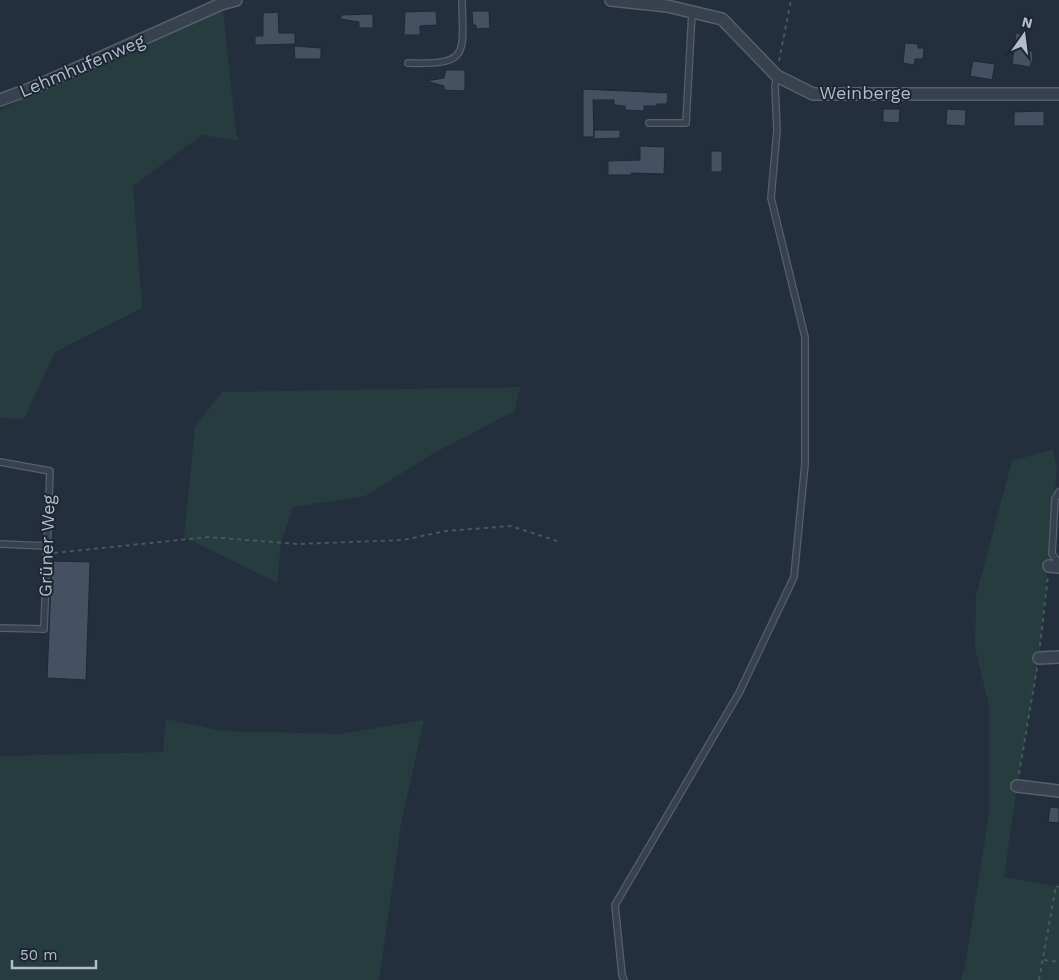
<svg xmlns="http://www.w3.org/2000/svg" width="1059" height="980" font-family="'Work Sans',sans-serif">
  <rect width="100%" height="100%" fill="#242f3e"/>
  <path fill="#263c3f" d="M222 1 236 133 239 141 202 135 133 186 142 308 55 352 24 419 0 418V110Z
    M520 387 515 411 434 453 365 496 293 507 281 543 277 583 184 537 195 427 222 392Z
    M1053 449 1057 469 1039 658 1017 786 1004 877 1059 887V980H961L965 966 989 815V706L975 648 976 596 1012 461Z
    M166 719 223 731 340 734 424 720 401 824 379 980H0V756L163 752Z"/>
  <path fill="#455162" stroke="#1f2835" d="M436 11 437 25 420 26V35H404L405 12Z
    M472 11H489L490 28 476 29V25H473Z
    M278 12 279 33H295V44L255 45V36H263V13Z
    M373 14V28H359V22L341 19V15Z
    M1016 33 1028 35 1026 50 1032 51 1033 62 1031 63 1030 67 1012 64Z
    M905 43 918 44V48H924L923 59H915L914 65 903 63Z
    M294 46 321 48V59H295Z
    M973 61 995 64 992 80 970 76Z
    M446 70H465V91L444 90V86L426 81 444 78Z
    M583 89 668 93 667 104H657V106H644V111L625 110V106L614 105V100H593L594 137H583Z
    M883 109H900L899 123 883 122Z
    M947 109 966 110 965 126 946 125Z
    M1044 111V126H1014V112Z
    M594 130H620V138L594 139Z
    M640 146 665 147 664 174 631 173 632 175H608V161L640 160Z
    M711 151H722V172H711Z
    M52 561 90 562 86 680 47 678Z
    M1050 807 1059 808V823L1048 822Z"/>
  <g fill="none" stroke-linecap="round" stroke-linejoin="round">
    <g stroke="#565f6c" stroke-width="8">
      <path id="lane" d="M408 63C470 65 463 55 462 0
        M649 123H686L692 12
        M0 462 50 471 44 629 0 628
        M1059 492 1055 499 1052 554 1059 563
        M0 544 47 546
        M624 980 622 975 615 905 739 693 794 577 805 464V337L771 198 777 130 775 86 777 76"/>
    </g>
    <g stroke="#565f6c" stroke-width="14">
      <path id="street" d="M611 0 667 6 722 19 777 76 813 94H1059
        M0 100 35 87 221 4 236 0
        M1049 566 1059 567
        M1039 658 1059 657
        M1017 786 1059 791"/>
    </g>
    <path stroke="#44595c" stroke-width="2" stroke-dasharray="4 4" stroke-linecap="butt" d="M779 61 791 0
      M54 553 208 537 298 544 403 540 446 531 511 526 557 541
      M1040 646 1048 576
      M1019 774 1037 668
      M1044 960 1059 962
      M1039 980 1056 886 1059 887"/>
    <use href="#lane" stroke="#38414e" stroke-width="5.5"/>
    <use href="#street" stroke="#38414e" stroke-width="11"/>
  </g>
  <g text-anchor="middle" stroke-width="4" stroke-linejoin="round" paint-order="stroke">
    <g font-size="18" fill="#b4bcc9" stroke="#1d2633">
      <text transform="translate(82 66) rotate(-23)" y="6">Lehmhufenweg</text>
      <text x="865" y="99">Weinberge</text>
      <text transform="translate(47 546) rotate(-88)" y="6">Grüner Weg</text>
    </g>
  </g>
  <g transform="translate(1024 35) rotate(14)" stroke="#1d2633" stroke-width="4" paint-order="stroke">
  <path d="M0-4L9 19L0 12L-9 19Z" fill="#b4bcc9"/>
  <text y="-8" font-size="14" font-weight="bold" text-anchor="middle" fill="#b4bcc9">N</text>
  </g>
  <path d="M12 960v8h84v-8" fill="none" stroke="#b4bcc9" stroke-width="2.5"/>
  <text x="20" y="960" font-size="15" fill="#b4bcc9" stroke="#1d2633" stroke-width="4" paint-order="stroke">50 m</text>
</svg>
